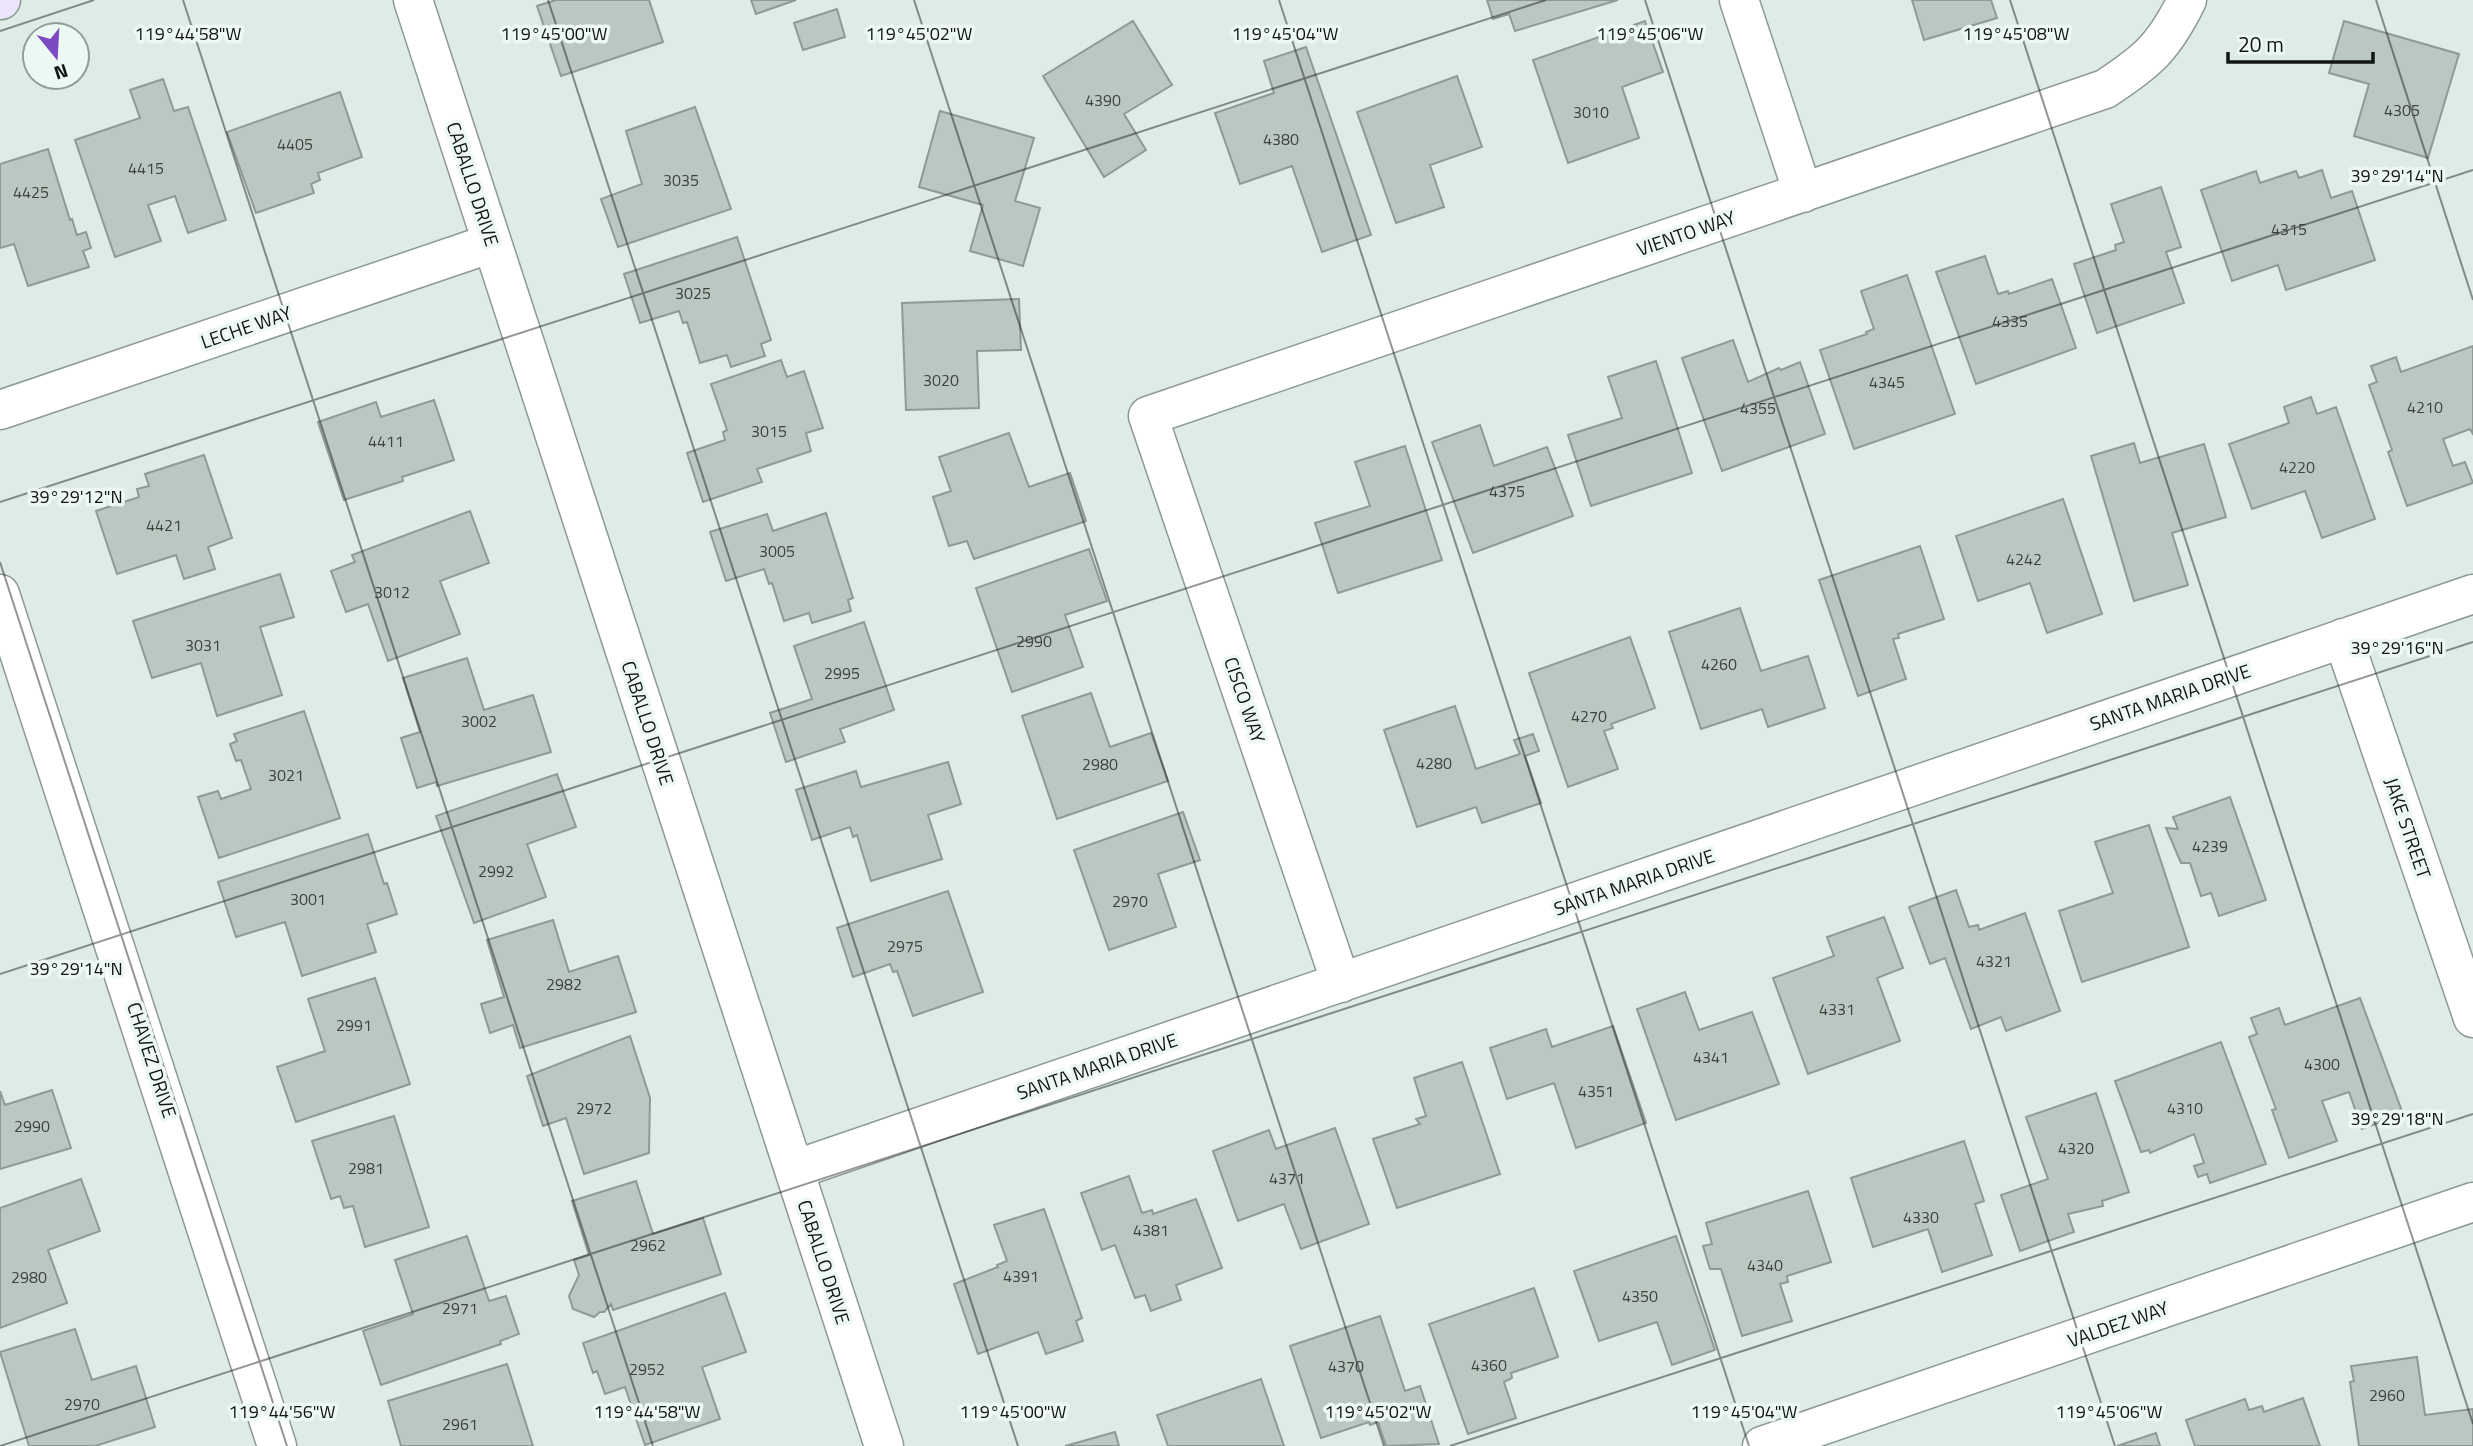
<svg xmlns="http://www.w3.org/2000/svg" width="2473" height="1446" font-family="'Titillium Web',sans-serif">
  <rect width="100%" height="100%" fill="#dfece6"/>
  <path fill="#bbc7c1" stroke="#8f9a95" stroke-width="2" d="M556 0H649L663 42 561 76 537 6Z
    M751 0H796L756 14Z
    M1487 0H1618L1515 31 1509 14 1493 19Z
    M1912 0H1991L1997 18 1924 40Z
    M837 9 845 37 803 50 794 23Z
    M1133 21 1172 85 1124 114 1146 150 1104 177 1043 76Z
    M1645 21 1663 72 1622 87 1639 138 1568 163 1533 60Z
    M2344 21 2459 54 2428 158 2354 136 2369 84 2329 73Z
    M1306 47 1371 235 1322 252 1292 166 1240 184 1215 113 1274 93 1264 61Z
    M1457 76 1482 147 1430 165 1444 207 1396 223 1357 112Z
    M163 79 174 111 188 107 226 220 188 233 175 196 148 205 161 241 115 257 75 140 140 118 130 90Z
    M340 92 362 157 318 173 320 180 311 184 314 193 256 213 227 132Z
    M695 107 731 209 618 247 601 199 642 184 626 131Z
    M940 111 1034 138 1015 201 1040 208 1023 266 970 251 983 205 919 187Z
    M48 149 70 220 72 219 77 235 86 232 91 248 83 251 89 267 28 286 14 244 0 248V164Z
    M2322 170 2331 198 2352 191 2375 260 2286 290 2278 265 2232 281 2201 190 2256 171 2260 183 2296 171 2299 178Z
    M2161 187 2181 247 2166 252 2184 303 2097 333 2074 264 2116 250 2115 245 2124 242 2111 204Z
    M737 237 771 340 761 344 765 356 731 367 727 355 700 363 687 322 683 323 679 311 640 323 624 274Z
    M1985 256 1998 294 2008 291 2009 294 2052 279 2076 348 1976 384 1936 272Z
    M1907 275 1955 414 1854 449 1820 350 1867 334 1866 332 1874 329 1861 291Z
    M1019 299 1021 350 977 351 979 408 906 410 902 303Z
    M1733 340 1748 382 1779 368 1781 370 1800 362 1825 434 1722 471 1682 358Z
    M2473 346V434L2470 429 2443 439 2453 466 2465 462 2473 483 2407 506 2388 452 2392 450 2369 385 2377 382 2371 366 2396 357 2401 372Z
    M781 360 787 377 804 371 823 428 806 433 811 451 757 469 762 482 703 502 687 453 725 440 723 432 727 430 711 384Z
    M1656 361 1692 473 1591 506 1568 435 1622 418 1608 377Z
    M2311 397 2317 414 2336 407 2375 519 2322 538 2305 491 2252 509 2229 444 2289 423 2284 407Z
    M434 400 454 460 402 477 403 481 344 500 318 422 376 402 381 417Z
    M1480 425 1494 466 1547 447 1573 516 1473 553 1432 442Z
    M1009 433 1029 487 1070 473 1086 521 974 559 967 541 949 546 933 497 951 491 939 457Z
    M2134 443 2140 463 2204 444 2226 517 2172 533 2188 585 2134 601 2091 456Z
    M1405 446 1442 560 1338 593 1315 523 1370 506 1355 462Z
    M204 455 232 538 208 547 215 569 184 579 176 555 117 574 96 511 139 497 137 489 149 486 145 474Z
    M2063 499 2102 614 2047 633 2030 583 1978 601 1956 536Z
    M470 511 489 563 440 581 460 634 388 661 368 604 346 612 331 571 355 562 352 555Z
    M826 513 853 598 848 600 851 611 812 623 809 613 784 621 772 583 769 584 764 569 726 581 710 532 767 514 773 531Z
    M1920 546 1944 619 1898 634 1899 638 1893 639 1906 679 1858 696 1819 580Z
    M1089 549 1107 601 1065 615 1083 667 1012 692 976 588Z
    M280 574 294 617 260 627 282 695 217 716 201 663 152 678 133 621Z
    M1740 608 1761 671 1808 656 1825 708 1768 727 1762 709 1701 729 1669 632Z
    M864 622 894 710 840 729 845 742 786 762 770 713 812 699 794 646Z
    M1630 637 1655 708 1611 724 1613 728 1604 731 1618 769 1568 787 1529 673Z
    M467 658 484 710 533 695 551 752 437 786 436 782 417 788 401 738 420 732 403 678Z
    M1091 693 1110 747 1151 733 1168 781 1057 819 1022 716Z
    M1455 706 1476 769 1520 754 1514 740 1533 734 1539 751 1525 756 1541 803 1482 823 1476 807 1417 827 1384 730Z
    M304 711 340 818 219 858 198 797 218 791 221 799 251 789 241 760 236 761 230 744 237 741 234 734Z
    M948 762 961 804 928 815 942 859 871 881 857 835 853 837 850 827 812 840 796 790 856 771 861 787Z
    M557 774 576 827 527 844 546 897 474 923 436 816Z
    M2230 797 2266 900 2219 916 2211 893 2201 896 2190 863H2181L2166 828 2178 829 2173 817Z
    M1183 812 1200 860 1158 874 1176 927 1109 950 1074 850Z
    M2149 825 2189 947 2082 982 2059 911 2113 893 2095 842Z
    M368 834 384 884 387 883 397 914 367 924 376 952 302 976 285 922 236 937 218 882Z
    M1956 890 1969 927 1978 925 1979 930 2025 913 2060 1011 2006 1031 2001 1017 1971 1029 1945 958 1930 964 1909 907Z
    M948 891 983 992 913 1016 897 971 893 972 890 964 853 977 837 928Z
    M1884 917 1903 968 1877 978 1900 1041 1808 1074 1773 978 1834 956 1827 937Z
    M553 920 569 972 618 956 636 1012 520 1048 513 1025 490 1033 481 1004 504 997 487 940Z
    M375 978 410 1084 296 1122 277 1067 325 1051 308 999Z
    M1685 992 1699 1030 1752 1012 1779 1084 1676 1120 1637 1009Z
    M2360 998 2403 1114 2362 1129 2349 1092 2322 1101 2337 1141 2289 1158 2272 1110 2276 1109 2249 1037 2257 1034 2251 1018 2279 1008 2285 1025Z
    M1613 1026 1646 1123 1576 1148 1554 1083 1507 1099 1490 1048 1546 1029 1552 1047Z
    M630 1036 650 1098 649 1153 584 1174 566 1118 543 1126 527 1076Z
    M2221 1042 2266 1164 2210 1183 2207 1174 2198 1177 2194 1166 2204 1163 2194 1134 2150 1153 2149 1150 2141 1152 2115 1081Z
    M1462 1062 1500 1174 1397 1208 1373 1139 1420 1124 1416 1119 1426 1116 1414 1078Z
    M52 1090 71 1148 0 1169V1091L5 1105Z
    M2096 1093 2129 1192 2102 1201 2103 1206 2068 1214 2074 1232 2020 1251 2001 1195 2048 1179 2026 1117Z
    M394 1116 429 1227 365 1247 353 1206 344 1208 340 1196 331 1199 312 1141Z
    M1335 1128 1369 1224 1301 1249 1284 1204 1238 1221 1213 1151 1269 1130 1276 1149Z
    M1964 1141 1984 1201 1975 1204 1992 1255 1942 1272 1928 1229 1873 1247 1851 1178Z
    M1129 1176 1142 1213 1152 1210 1153 1214 1196 1199 1222 1268 1176 1285 1181 1300 1151 1311 1145 1295 1135 1298 1115 1245 1102 1250 1081 1193Z
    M81 1179 100 1231 48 1250 67 1303 0 1328V1208Z
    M636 1181 653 1234 703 1218 721 1274 613 1310 611 1304 604 1312H600L594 1317 573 1309 569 1296 579 1275 574 1260 589 1255 572 1201Z
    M1808 1191 1831 1262 1787 1276 1788 1282 1780 1284 1792 1321 1742 1336 1721 1269H1710L1703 1246 1712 1244 1706 1223Z
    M1044 1209 1082 1318 1076 1321 1083 1341 1046 1354 1038 1332 978 1354 954 1284 998 1267 997 1265 1007 1261 994 1225Z
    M467 1236 489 1301 506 1296 519 1334 500 1341 501 1344 381 1385 363 1331 413 1314 395 1260Z
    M1676 1236 1715 1350 1672 1365 1657 1322 1599 1341 1574 1271Z
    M1534 1288 1558 1357 1511 1373 1512 1378 1504 1382 1516 1418 1468 1434 1429 1324Z
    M725 1293 746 1352 702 1367 720 1419 645 1445 625 1387 605 1394 597 1371 593 1373 583 1343Z
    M1380 1316 1405 1391 1420 1386 1439 1444 1386 1446 1378 1422 1370 1425 1369 1422 1321 1438 1290 1346Z
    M75 1329 92 1380 136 1366 155 1427 95 1446H29L0 1352Z
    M2417 1357 2425 1415 2473 1409V1446H2359L2350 1382 2354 1381 2351 1366Z
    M507 1364 533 1446H401L388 1401Z
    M1261 1379 1284 1446H1168L1157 1415Z
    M2303 1398 2320 1446H2195L2186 1420 2245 1399 2249 1410 2262 1406 2264 1412Z
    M1115 1432 1119 1446H1065Z
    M2156 1433 2160 1446H2117Z"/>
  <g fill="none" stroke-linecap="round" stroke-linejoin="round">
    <g stroke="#8d9993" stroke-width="41">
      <path id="street" d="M413 0 884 1446
        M1739 0 1803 193
        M0 410 492 243
        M0 594 277 1446
        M2343 638 2473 1018
        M1341 983 1148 416 2105 89C2148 61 2164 47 2187 0
        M794 1170 2473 594
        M1762 1446 2473 1202"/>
    </g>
    <g stroke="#8d9993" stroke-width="41">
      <path id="secondary" d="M0 0H1"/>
    </g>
    <use href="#street" stroke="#fff" stroke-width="38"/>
    <use href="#secondary" stroke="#ebe4fa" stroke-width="38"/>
  </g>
  <path fill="none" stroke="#111513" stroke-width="2" stroke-opacity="0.45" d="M183 0 653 1446M548 0 1018 1446M914 0 1384 1446M1279 0 1749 1446M1645 0 2115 1446M2010 0 2473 1424M2376 0 2473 300M0 31 94 0M0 502 1546 0M0 562 287 1446M0 974 2473 170M0 1446 2473 642M1450 1446 2473 1114"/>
  <g text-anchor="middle" stroke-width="7" stroke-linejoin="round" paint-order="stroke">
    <g font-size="16" fill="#3c423e">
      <text x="1103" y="106">4390</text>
      <text x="2402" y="116">4305</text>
      <text x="1591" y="118">3010</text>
      <text x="1281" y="145">4380</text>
      <text x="295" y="150">4405</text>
      <text x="146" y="174">4415</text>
      <text x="681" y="186">3035</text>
      <text x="31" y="198">4425</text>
      <text x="2289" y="235">4315</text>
      <text x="693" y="299">3025</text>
      <text x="2010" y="327">4335</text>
      <text x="941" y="386">3020</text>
      <text x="1887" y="388">4345</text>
      <text x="2425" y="413">4210</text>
      <text x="1758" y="414">4355</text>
      <text x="769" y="437">3015</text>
      <text x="386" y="447">4411</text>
      <text x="2297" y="473">4220</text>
      <text x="1507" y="497">4375</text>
      <text x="164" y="531">4421</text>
      <text x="777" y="557">3005</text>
      <text x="2024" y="565">4242</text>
      <text x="392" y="598">3012</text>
      <text x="1034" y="647">2990</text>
      <text x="203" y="651">3031</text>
      <text x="1719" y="670">4260</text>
      <text x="842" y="679">2995</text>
      <text x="1589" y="722">4270</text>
      <text x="479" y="727">3002</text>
      <text x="1434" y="769">4280</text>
      <text x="1100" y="770">2980</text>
      <text x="286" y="781">3021</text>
      <text x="2210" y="852">4239</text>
      <text x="496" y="877">2992</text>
      <text x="308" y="905">3001</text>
      <text x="1130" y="907">2970</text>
      <text x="905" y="952">2975</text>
      <text x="1994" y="967">4321</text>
      <text x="564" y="990">2982</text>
      <text x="1837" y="1015">4331</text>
      <text x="354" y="1031">2991</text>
      <text x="1711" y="1063">4341</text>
      <text x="2322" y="1070">4300</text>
      <text x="1596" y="1097">4351</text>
      <text x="594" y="1114">2972</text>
      <text x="2185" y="1114">4310</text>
      <text x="32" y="1132">2990</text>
      <text x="2076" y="1154">4320</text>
      <text x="366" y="1174">2981</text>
      <text x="1287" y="1184">4371</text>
      <text x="1921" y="1223">4330</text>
      <text x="1151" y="1236">4381</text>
      <text x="648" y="1251">2962</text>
      <text x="1765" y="1271">4340</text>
      <text x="1021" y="1282">4391</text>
      <text x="29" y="1283">2980</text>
      <text x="1640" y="1302">4350</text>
      <text x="460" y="1314">2971</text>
      <text x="1489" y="1371">4360</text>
      <text x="1346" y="1372">4370</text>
      <text x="647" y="1375">2952</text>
      <text x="2387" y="1401">2960</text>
      <text x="82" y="1410">2970</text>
      <text x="460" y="1430">2961</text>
    </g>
    <g font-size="19" fill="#111513" stroke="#ecf9f3">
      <text transform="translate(473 184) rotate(72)" y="7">CABALLO DRIVE</text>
      <text transform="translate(1686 233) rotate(-19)" y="7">VIENTO WAY</text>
      <text transform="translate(246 327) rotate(-19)" y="7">LECHE WAY</text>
      <text transform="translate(2170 697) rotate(-19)" y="7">SANTA MARIA DRIVE</text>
      <text transform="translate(1245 700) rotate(71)" y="7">CISCO WAY</text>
      <text transform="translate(648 723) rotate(72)" y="7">CABALLO DRIVE</text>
      <text transform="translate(2408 828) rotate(71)" y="7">JAKE STREET</text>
      <text transform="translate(1634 882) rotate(-19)" y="7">SANTA MARIA DRIVE</text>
      <text transform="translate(152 1060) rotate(72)" y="7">CHAVEZ DRIVE</text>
      <text transform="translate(1097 1066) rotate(-19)" y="7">SANTA MARIA DRIVE</text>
      <text transform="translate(824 1262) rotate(72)" y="7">CABALLO DRIVE</text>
      <text transform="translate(2118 1324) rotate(-19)" y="7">VALDEZ WAY</text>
    </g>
  </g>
  <g font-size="18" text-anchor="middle" fill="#111513" stroke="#ecf9f3" stroke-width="7" stroke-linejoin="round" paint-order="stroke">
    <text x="188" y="40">119°44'58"W</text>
    <text x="554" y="40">119°45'00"W</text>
    <text x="919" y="40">119°45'02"W</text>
    <text x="1285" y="40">119°45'04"W</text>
    <text x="1650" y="40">119°45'06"W</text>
    <text x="2016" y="40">119°45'08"W</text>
    <text x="2397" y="182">39°29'14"N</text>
    <text x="76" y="503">39°29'12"N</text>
    <text x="2397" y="654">39°29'16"N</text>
    <text x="76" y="975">39°29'14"N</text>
    <text x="2397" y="1125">39°29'18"N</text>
    <text x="282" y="1418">119°44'56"W</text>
    <text x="647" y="1418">119°44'58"W</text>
    <text x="1013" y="1418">119°45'00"W</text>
    <text x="1378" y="1418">119°45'02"W</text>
    <text x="1744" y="1418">119°45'04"W</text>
    <text x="2109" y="1418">119°45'06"W</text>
  </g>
  <g transform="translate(56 56) rotate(162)"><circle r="33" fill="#ecf9f3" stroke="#949e99" stroke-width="2"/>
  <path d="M0-5L12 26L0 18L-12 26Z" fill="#7b4ac2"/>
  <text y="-10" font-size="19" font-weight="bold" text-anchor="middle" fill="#111513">N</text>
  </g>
  <path d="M2228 52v10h145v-10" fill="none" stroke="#111513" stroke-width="3.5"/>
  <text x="2238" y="52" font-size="21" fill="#111513" stroke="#ecf9f3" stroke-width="5" paint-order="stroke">20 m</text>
</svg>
